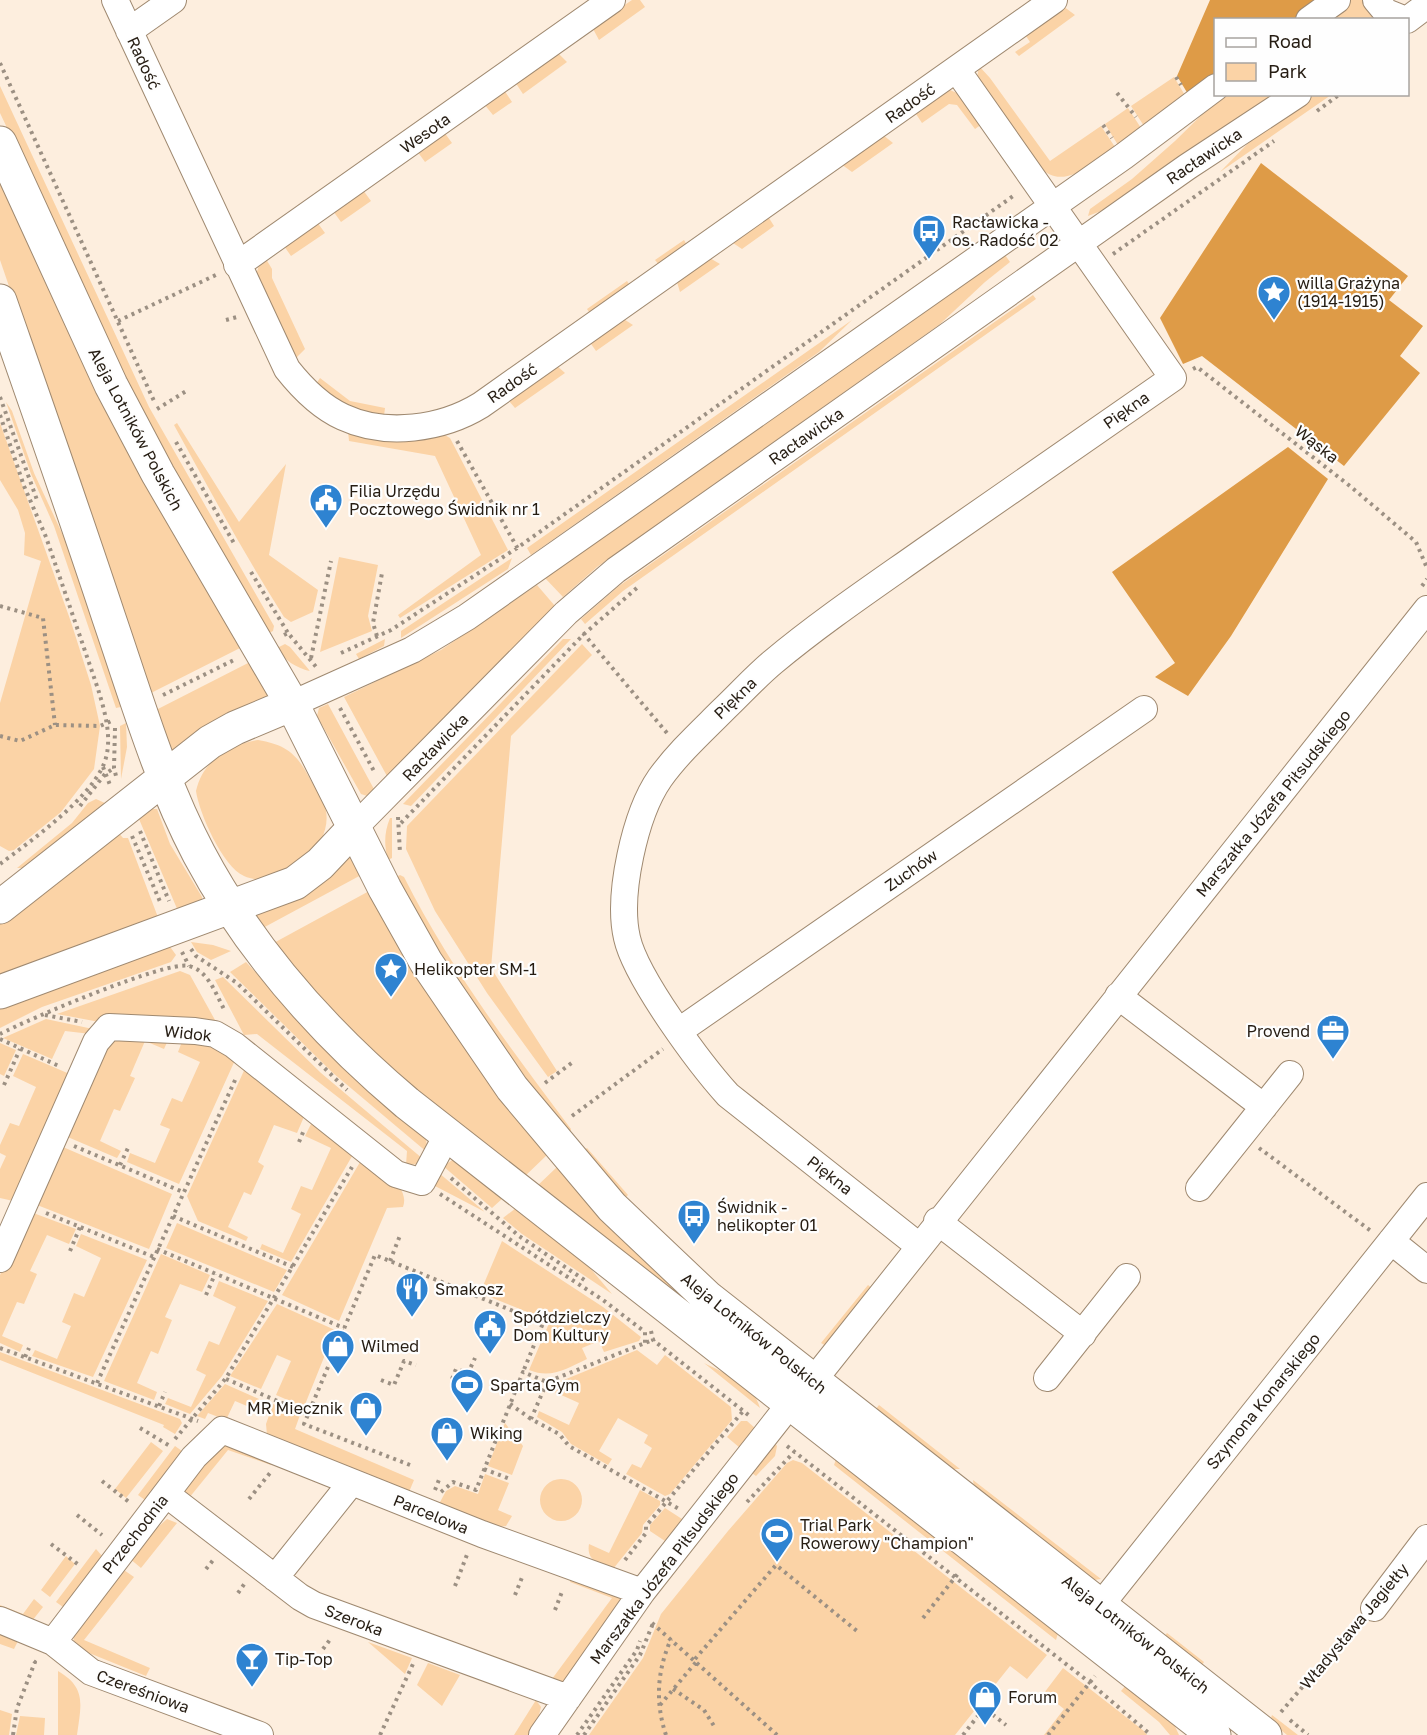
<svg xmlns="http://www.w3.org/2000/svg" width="1427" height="1735" font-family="'Golos Text',sans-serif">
  <rect width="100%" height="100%" fill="#fdeede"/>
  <path fill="#fbd3a6" d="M632 0H640L645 7 599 40 592 27Z
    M1346 0H1364L1370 13 1379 19 1318 20Z
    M1063 6 1075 15 1019 56 1015 52 1030 42 1024 33Z
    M557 52 567 62 523 94 515 82Z
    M979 66 990 78 1050 161 1101 126 1115 147C1095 161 1063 193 1040 167L977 78Z
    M1174 77 1186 97 1144 126 1131 106Z
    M0 86 149 407 274 626 273 631 267 634 166 464 0 113Z
    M504 90 512 102 493 115 484 104Z
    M950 90 959 94 982 124 975 129 957 105 949 104 922 123 914 111Z
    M1222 95H1285L1206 138 1101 211 1088 216 1090 209 1132 179 1175 141Z
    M1311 95H1331L1220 172 1263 128Z
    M1128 108 1141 128 1118 145 1105 124Z
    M444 132 452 143 425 162 417 151Z
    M883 135 893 143 852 172 841 164Z
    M0 176 244 646 149 694 0 260Z
    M363 190 371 201 341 222 333 211Z
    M763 218H769L774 226 742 249 733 243 732 240Z
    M317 222 325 233 291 256 284 246Z
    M684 240 688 247 660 266 655 260Z
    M1005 255 1010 262 985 282 939 325 597 567 563 597 545 578Z
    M708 257 720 264 680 292 676 279Z
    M266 259 272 269V278L305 349 294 360 256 275 259 265Z
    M627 281 631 287 591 315 587 309Z
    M1033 295 1036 299 623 591 585 624 581 619 619 586Z
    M622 318 633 325 596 351 589 341Z
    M852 320 819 352 531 555 527 548Z
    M556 365 565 373 515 408 509 401Z
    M320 378 350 401 385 408 384 416C357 412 338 401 316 384Z
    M6 402 12 411 34 473 68 546 125 706 116 708 54 526 31 474Z
    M0 423 71 622 91 685 100 726 94 769 61 812 14 850 9 851 0 846V703L41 561 24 555 25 533 18 510 0 480Z
    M177 423 239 522 286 464 269 555 318 590 313 612 291 622 284 617C244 554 209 489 174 425Z
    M348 431 443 434 450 438 508 550 400 618 398 615 481 555 435 456 349 441Z
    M339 557 378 565 368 616 372 631 320 652Z
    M512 558 508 569 401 638V631Z
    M537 585 555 606 388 778 344 697 441 650Z
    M385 639 384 646 359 659 356 654Z
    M563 639H571L411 806 403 804Z
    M285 644 290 647 310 671C296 668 284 660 277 648Z
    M582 644 592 655 511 736 491 968 557 1071 548 1077 487 993 435 911 406 849 407 826Z
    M252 661 270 695 174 751 170 748 154 711Z
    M328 704 375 791 367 796 361 794 317 716 319 708Z
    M126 723 127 747 121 779 120 726Z
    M258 740C287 745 297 754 310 779 316 789 324 800 326 811 333 850 279 892 244 876 223 867 199 813 196 791 203 760 229 745 258 740Z
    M96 799 107 804 23 868H17L72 823 88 803Z
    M152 809H157L170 844 202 897V901L178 911 139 819Z
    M390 818H392V858L388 860C384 845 384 833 390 818Z
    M118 832 123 838H128L159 920 0 979V924Z
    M348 857 355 858 363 874 261 929 256 914 292 901 315 889Z
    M400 875 404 877C450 968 510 1048 571 1129L570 1134C505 1053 443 970 396 877Z
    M371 890 548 1154 523 1178 367 1050 270 945Z
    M191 942 213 945 231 951 211 960 197 952Z
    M168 944 176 955 171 962 42 1007 0 1028V1007Z
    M246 962 313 1034 426 1139 428 1153 333 1073 230 972Z
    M180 971 190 975 220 1029 110 1024 57 1014Z
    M223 977 321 1073 423 1159 419 1164 406 1165 407 1151 257 1034 244 1035 215 980Z
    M46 1019 93 1029 91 1034 65 1031 52 1059 3 1038Z
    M114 1031 170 1036 164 1049 145 1041 130 1076 135 1078 120 1111 114 1109 100 1141 121 1151 117 1158 63 1135Z
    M185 1034 236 1058 179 1184 127 1162 130 1153 155 1163 170 1129 160 1125 172 1098 182 1102 200 1062 178 1052Z
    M0 1043 16 1050 4 1076 0 1074Z
    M23 1054 72 1075 18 1202 0 1198V1169L6 1156 0 1153V1145L10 1123 19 1126 36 1087 13 1076Z
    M247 1064 306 1112 297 1133 274 1125 258 1162 264 1166 251 1195 244 1192 228 1227 248 1237 246 1241 198 1221 187 1196Z
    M314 1118 355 1151 291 1262 260 1249 262 1244 283 1253 301 1214 291 1209 301 1186 312 1190 331 1148 305 1136Z
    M56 1144 172 1194 149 1249 32 1203Z
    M587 1148 628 1195 624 1199 582 1152Z
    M363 1157C377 1168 411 1185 403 1207L387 1208 339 1321 282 1295Z
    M454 1159 503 1198 492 1208 443 1166Z
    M557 1167 841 1420 535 1188Z
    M439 1173 485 1212 435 1186Z
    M516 1208 585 1262 612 1294 522 1234 503 1218Z
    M28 1211 76 1229 69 1244 47 1235 30 1271 37 1274 24 1304 17 1302 2 1336 23 1345 20 1352 0 1343V1275Z
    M177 1223 287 1270 274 1292 166 1248Z
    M81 1234 147 1260 93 1377 32 1356 35 1350 57 1359 71 1326 62 1322 74 1293 84 1297 101 1258 76 1246Z
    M502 1241 603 1307 641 1337 639 1341 604 1352 599 1341 582 1348 587 1359C566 1369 551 1379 529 1370L550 1321 480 1293Z
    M161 1254 210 1275 202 1292 180 1284 165 1317 172 1320 158 1354 151 1351 137 1383 157 1392 154 1400 104 1381Z
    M219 1281 268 1301 222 1376 190 1414 165 1404 168 1398 191 1407 206 1375 196 1370 209 1341 219 1345 236 1307 213 1296Z
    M868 1285 872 1288 826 1346 821 1343Z
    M277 1304 335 1330 304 1407 276 1395 291 1361 277 1355 261 1389 230 1376Z
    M637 1350 657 1365 665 1355 731 1407 732 1420 670 1494 665 1496 626 1474 632 1464 641 1468 652 1448 644 1443 648 1435 618 1418 599 1451 612 1459 608 1465 571 1444 562 1432 537 1417 539 1411 569 1425 579 1403 548 1389 549 1386Z
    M0 1352 180 1419 182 1423 175 1434 163 1427 164 1425 0 1360Z
    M704 1363C724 1373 754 1384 760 1408Z
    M225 1384 259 1399 254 1409 235 1401 226 1420 208 1413 205 1419 197 1416Z
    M273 1404 300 1415 295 1429 414 1480 409 1492 267 1435 266 1424Z
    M879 1405 960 1469H952L873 1413Z
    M741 1421H747L756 1429 740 1448 727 1437Z
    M505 1423 523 1446 512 1475 488 1466Z
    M151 1442 163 1451 126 1498 115 1489Z
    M774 1442 777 1446 775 1456 756 1476 749 1471Z
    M223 1445 272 1462 271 1465 228 1450 189 1498 184 1494 187 1481Z
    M175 1446 182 1451 145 1500 138 1495Z
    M836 1459 1058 1633 1056 1640 834 1465Z
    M793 1460 802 1463 1047 1655 1027 1679 1010 1666 955 1735H589L643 1658 661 1614 728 1531 787 1463Z
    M485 1474 509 1483 498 1510 512 1516 506 1526 498 1527 439 1504 446 1491 455 1486 478 1494Z
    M540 1500a21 21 0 1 1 42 0a21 21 0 1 1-42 0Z
    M973 1480 1101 1579 1094 1580 974 1487Z
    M640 1490 660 1501V1505L643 1525 642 1533 613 1569C600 1564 586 1561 589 1544L609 1553Z
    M665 1508 682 1519 665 1541 650 1531V1525Z
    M167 1519 177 1523 141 1568 129 1558 153 1525 157 1528Z
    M96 1549 103 1557 63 1607 56 1602Z
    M66 1556 75 1564 50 1597 41 1590Z
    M121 1568 134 1577 84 1640 150 1668 146 1676 84 1651C75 1646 72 1641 74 1631Z
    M572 1576 618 1595 622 1605 565 1683H549L612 1598 570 1582Z
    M34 1599 43 1607 32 1621 0 1607V1605L23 1614Z
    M0 1628 18 1641 14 1649 0 1644Z
    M1167 1633 1204 1662 1200 1668 1162 1639Z
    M368 1642 412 1658 405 1674Z
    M428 1663 460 1675 442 1706 417 1685Z
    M1063 1668 1144 1731 1147 1735H1044L1064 1709 1044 1693Z
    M58 1671C87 1688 81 1705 77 1735H58Z
    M1126 1685 1173 1722 1179 1735H1170L1159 1722 1121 1691Z
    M536 1700 541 1707 534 1735H514Z
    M0 1710 12 1714 9 1735H0Z
    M1272 1715 1298 1735H1287L1270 1721Z
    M20 1716 45 1718 44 1735H16Z"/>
  <path fill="#de9b47" d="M1210 0H1322L1294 19 1216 20 1215 75 1188 94 1177 76Z
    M1261 163 1408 276 1389 300 1423 326 1400 356 1420 373 1344 466 1202 356 1183 364 1160 318Z
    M1288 447 1328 479 1231 636 1188 696 1155 677 1175 663 1112 572Z"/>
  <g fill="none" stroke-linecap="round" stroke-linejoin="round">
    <g stroke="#9f8970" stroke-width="28">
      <path id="minor" d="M115 0 287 369C302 388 321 407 343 417 386 437 442 429 481 405L1054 0
        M1376 0 1386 12 1406 20
        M1309 20 1337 0
        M1407 20 1427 5
        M129 31 173 0
        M237 265 612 0
        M292 704 412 650 467 617 1124 156 1216 87
        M355 827 566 613 616 570 1187 167 1298 94
        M1118 996 1264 1107
        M679 1031 1144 709
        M1199 1188 1290 1074
        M937 1221 1083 1334
        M1391 1241 1427 1270
        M919 1246 728 1095C700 1064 636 978 627 938 617 895 635 814 660 778 678 753 700 733 722 711 739 695 755 677 773 662 821 622 873 587 924 551 1007 494 1090 436 1173 378L957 70
        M0 1259 96 1042 109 1027 195 1031 215 1034 234 1045 396 1174 422 1182 447 1135
        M1047 1378 1127 1277
        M813 1381 1427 609
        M166 1494 300 1597 314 1605 568 1698
        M275 1578 351 1483
        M1100 1606 1427 1196
        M1374 1608 1427 1538
        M0 1620 53 1642 91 1672 260 1735
        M53 1642 194 1457 222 1430 482 1534 642 1592
        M542 1735 642 1592 790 1404"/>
    </g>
    <g stroke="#9f8970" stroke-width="35">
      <path id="tertiary" d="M0 143 111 385 158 474 292 704 385 889 426 962 512 1088 612 1207 707 1297 1265 1735
        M0 301C37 407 74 512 109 618 136 697 160 780 199 854 250 950 324 1033 407 1103L1214 1735
        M0 907 210 742 235 728 292 704
        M0 992 295 883 320 864 355 827"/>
    </g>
    <path stroke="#9c9083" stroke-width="4" stroke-dasharray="3 4.5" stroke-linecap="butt" d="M0 63 154 401
      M1176 77 1181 85
      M1117 93 1136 117
      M1317 111 1340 94
      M1103 125 1112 138
      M1113 254 1274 141
      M226 320 237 317
      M118 321 218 274
      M1193 369 1197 367 1350 486 1416 542 1427 568
      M0 397 37 500
      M157 409 188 390
      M0 415 24 486 46 537 98 689C105 712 114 742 103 766 87 801 31 841 0 864
      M457 441 518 549
      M176 442 235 545
      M251 572 288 633
      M1422 586 1427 579
      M0 606 43 618 55 725
      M583 633 667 733
      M284 635 288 633 317 668
      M377 636 373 623 382 573
      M341 653 391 630 517 548 1016 194
      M311 658 331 561
      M163 695 234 660
      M340 708 375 773
      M115 728 114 768 117 780
      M0 736 20 741 55 725 100 726 114 720
      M103 767 110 785
      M80 806 105 774 114 768
      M398 817 400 853
      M401 823 584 634 638 587
      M140 831 169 901
      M132 836 161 904
      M191 949 196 956 237 983 347 1090
      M182 952 189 966
      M45 1015 82 1022
      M0 1034C27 1020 166 960 189 966 209 971 216 995 225 1011
      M0 1039 61 1067
      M545 1083 573 1062
      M4 1085 20 1049
      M572 1116 663 1049
      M299 1142 304 1130
      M74 1146 183 1192
      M1259 1148 1371 1231
      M120 1165 128 1148
      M451 1178 519 1236 586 1281
      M440 1194 603 1300 645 1332V1343
      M46 1213 154 1257
      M173 1216 293 1267
      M157 1249 344 1328
      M70 1251 80 1227
      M390 1261 401 1233
      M206 1295 215 1274
      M651 1331 653 1340 751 1417
      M0 1348 198 1421
      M25 1357 29 1348
      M226 1379 308 1414
      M452 1379 456 1369 468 1373 475 1358
      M381 1380 394 1385 404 1361 416 1365
      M547 1382 531 1419 559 1434 569 1446 679 1509
      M97 1383 236 1078
      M510 1404 531 1419
      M159 1406 165 1392
      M140 1428 170 1446
      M175 1439 226 1378 352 1167
      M787 1446 1089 1682 1151 1735
      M410 1465 304 1424 375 1255 543 1323 523 1372
      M484 1469 510 1479
      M102 1481 129 1502
      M435 1490 440 1477
      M441 1492 453 1482 476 1490 523 1372 547 1382 655 1339
      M249 1499 270 1473
      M747 1502 794 1452
      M77 1515 102 1535
      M51 1544 79 1565
      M625 1560 646 1533V1526L744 1410
      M206 1569 214 1559
      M455 1586 468 1552
      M238 1593 245 1583
      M515 1595 523 1575
      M555 1610 563 1589
      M923 1618 960 1571
      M652 1623 777 1735
      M323 1649 332 1637
      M695 1659 776 1565 857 1631
      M673 1689 704 1710 714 1726
      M660 1705 697 1661
      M1281 1712 1358 1622
      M1290 1720 1308 1735
      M13 1735 17 1708 35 1662 32 1661
      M380 1735 413 1664
      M577 1735 637 1650 640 1641
      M584 1735 640 1655 654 1621
      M666 1735C655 1702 657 1671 671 1639
      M963 1735 984 1708 1006 1725
      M1048 1735 1095 1676"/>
    <use href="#minor" stroke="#fff" stroke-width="26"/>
    <use href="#tertiary" stroke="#fff" stroke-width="33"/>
  </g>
  <defs>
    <g id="bus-pin" transform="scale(1.725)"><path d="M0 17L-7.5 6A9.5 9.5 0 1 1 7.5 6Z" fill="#2e83d1" stroke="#fefefe"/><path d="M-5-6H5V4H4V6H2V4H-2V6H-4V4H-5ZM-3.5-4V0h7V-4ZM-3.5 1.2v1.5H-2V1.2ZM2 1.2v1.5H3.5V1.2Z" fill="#fff"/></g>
    <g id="sight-pin" transform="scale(1.725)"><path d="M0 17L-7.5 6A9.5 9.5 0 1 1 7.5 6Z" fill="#2e83d1" stroke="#fefefe"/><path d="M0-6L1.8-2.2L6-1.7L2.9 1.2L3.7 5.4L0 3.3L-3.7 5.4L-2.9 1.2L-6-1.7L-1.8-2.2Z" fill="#fff"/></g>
    <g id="civic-pin" transform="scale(1.725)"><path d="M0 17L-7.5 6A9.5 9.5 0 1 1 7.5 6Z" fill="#2e83d1" stroke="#fefefe"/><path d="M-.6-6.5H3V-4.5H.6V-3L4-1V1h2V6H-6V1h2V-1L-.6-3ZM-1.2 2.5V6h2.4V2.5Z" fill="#fff"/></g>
    <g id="office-pin" transform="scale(1.725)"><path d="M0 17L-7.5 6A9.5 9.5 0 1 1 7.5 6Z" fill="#2e83d1" stroke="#fefefe"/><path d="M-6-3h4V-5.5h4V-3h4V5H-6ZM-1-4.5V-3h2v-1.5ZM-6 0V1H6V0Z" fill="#fff"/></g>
    <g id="restaurant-pin" transform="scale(1.725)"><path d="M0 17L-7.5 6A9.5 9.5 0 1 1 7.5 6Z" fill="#2e83d1" stroke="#fefefe"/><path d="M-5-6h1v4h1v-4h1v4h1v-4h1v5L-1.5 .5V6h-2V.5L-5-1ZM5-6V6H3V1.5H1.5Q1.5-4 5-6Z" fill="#fff"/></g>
    <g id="shop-pin" transform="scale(1.725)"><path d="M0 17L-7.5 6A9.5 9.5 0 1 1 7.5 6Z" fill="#2e83d1" stroke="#fefefe"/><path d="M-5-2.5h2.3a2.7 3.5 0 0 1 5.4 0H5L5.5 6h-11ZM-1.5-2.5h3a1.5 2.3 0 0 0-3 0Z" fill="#fff"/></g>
    <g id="stadium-pin" transform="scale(1.725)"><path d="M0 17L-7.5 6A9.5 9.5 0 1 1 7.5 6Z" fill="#2e83d1" stroke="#fefefe"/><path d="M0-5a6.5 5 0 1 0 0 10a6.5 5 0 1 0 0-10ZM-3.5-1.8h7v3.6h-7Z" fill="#fff"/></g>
    <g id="bar-pin" transform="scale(1.725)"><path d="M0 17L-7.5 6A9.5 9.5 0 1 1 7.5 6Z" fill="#2e83d1" stroke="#fefefe"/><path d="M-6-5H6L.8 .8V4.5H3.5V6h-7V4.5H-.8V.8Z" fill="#fff"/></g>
  </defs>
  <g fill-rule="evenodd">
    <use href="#bus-pin" x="929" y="231"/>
    <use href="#sight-pin" x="1274" y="292"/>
    <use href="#civic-pin" x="326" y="500"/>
    <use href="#sight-pin" x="391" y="969"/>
    <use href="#office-pin" x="1333" y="1031"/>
    <use href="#bus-pin" x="694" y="1216"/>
    <use href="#restaurant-pin" x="412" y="1289"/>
    <use href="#civic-pin" x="490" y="1326"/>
    <use href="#shop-pin" x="338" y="1346"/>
    <use href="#stadium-pin" x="467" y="1385"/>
    <use href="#shop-pin" x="366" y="1408"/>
    <use href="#shop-pin" x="447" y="1433"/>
    <use href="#stadium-pin" x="777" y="1534"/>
    <use href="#bar-pin" x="252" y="1659"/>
    <use href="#shop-pin" x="985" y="1697"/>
  </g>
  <g text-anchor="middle" stroke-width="4.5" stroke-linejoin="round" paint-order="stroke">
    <g font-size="16" fill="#261d13" stroke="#fefefe">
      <text transform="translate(144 63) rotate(65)" y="6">Radość</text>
      <text transform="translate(910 103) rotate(-35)" y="6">Radość</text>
      <text transform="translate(425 133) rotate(-35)" y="6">Wesoła</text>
      <text transform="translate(1204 156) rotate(-34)" y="6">Racławicka</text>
      <text transform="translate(512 383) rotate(-35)" y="6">Radość</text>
      <text transform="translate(1126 410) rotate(-35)" y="6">Piękna</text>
      <text transform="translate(136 429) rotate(62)" y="6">Aleja Lotników Polskich</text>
      <text transform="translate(806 436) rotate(-35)" y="6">Racławicka</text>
      <text transform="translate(1317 444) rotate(38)" y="6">Wąska</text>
      <text transform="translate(735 698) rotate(-44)" y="6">Piękna</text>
      <text transform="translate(435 747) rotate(-46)" y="6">Racławicka</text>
      <text transform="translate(1273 803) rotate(-51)" y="6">Marszałka Józefa Piłsudskiego</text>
      <text transform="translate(911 870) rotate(-35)" y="6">Zuchów</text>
      <text transform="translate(188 1033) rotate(6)" y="6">Widok</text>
      <text transform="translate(830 1175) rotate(38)" y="6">Piękna</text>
      <text transform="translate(754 1333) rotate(39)" y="6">Aleja Lotników Polskich</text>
      <text transform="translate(1263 1401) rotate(-51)" y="6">Szymona Konarskiego</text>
      <text transform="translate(431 1514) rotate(22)" y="6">Parcelowa</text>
      <text transform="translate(135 1534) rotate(-52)" y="6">Przechodnia</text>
      <text transform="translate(664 1568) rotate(-53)" y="6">Marszałka Józefa Piłsudskiego</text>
      <text transform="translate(354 1620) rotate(21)" y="6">Szeroka</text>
      <text transform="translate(1354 1626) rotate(-50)" y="6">Władysława Jagiełły</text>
      <text transform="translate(1136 1634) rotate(38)" y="6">Aleja Lotników Polskich</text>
      <text transform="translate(143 1691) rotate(20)" y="6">Czereśniowa</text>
    </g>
    <g font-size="16" fill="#261d13" stroke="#fefefe" text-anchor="start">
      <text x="952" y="228">Racławicka -<tspan x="952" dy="18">os. Radość 02</tspan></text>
      <text x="1297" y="289">willa Grażyna<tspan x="1297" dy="18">(1914-1915)</tspan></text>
      <text x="349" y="497">Filia Urzędu<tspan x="349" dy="18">Pocztowego Świdnik nr 1</tspan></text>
      <text x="414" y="975">Helikopter SM-1</text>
      <text x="1310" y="1037" text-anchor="end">Provend</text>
      <text x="717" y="1213">Świdnik -<tspan x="717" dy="18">helikopter 01</tspan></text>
      <text x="435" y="1295">Smakosz</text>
      <text x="513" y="1323">Spółdzielczy<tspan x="513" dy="18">Dom Kultury</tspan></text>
      <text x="361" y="1352">Wilmed</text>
      <text x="490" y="1391">Sparta Gym</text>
      <text x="343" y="1414" text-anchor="end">MR Miecznik</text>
      <text x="470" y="1439">Wiking</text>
      <text x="800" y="1531">Trial Park<tspan x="800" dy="18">Rowerowy "Champion"</tspan></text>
      <text x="275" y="1665">Tip-Top</text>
      <text x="1008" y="1703">Forum</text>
    </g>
  </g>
  <rect x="1214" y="18" width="195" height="78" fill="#fefefe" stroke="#a8a4a0" stroke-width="1.5"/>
  <rect x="1226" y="38" width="30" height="9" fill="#ffffff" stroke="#a8a4a0" stroke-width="1.5"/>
  <text x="1268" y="48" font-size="18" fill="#261d13">Road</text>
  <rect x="1226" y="63" width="30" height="18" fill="#fbd3a6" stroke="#a8a4a0" stroke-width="1.5"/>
  <text x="1268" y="78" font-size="18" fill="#261d13">Park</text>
</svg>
